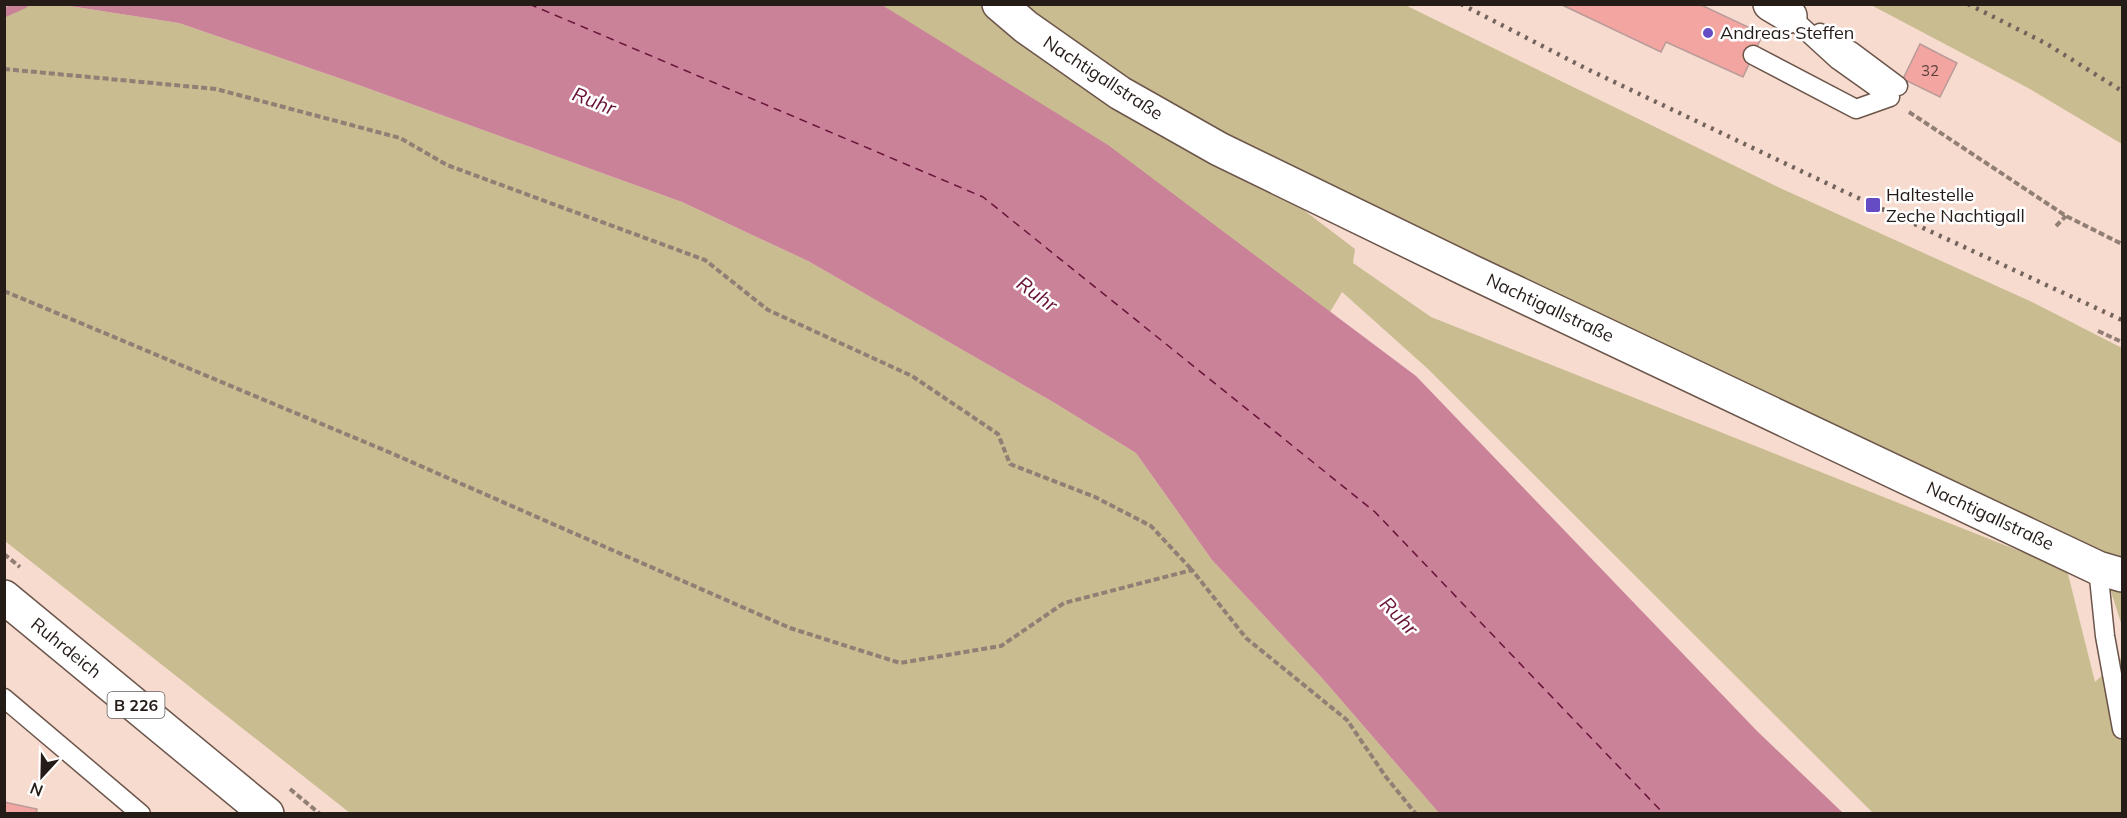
<svg xmlns="http://www.w3.org/2000/svg" width="2127" height="818" font-family="Mulish,sans-serif">
  <rect width="100%" height="100%" fill="#f6dbce"/>
  <path fill="#c9bc90" d="M4 5H63L179 23 356 84 682 202 808 261 1053 402 1136 453 1212 560 1322 678 1439 813H350L5 541Z
    M882 5H981L1065 73 1297 205 1355 249 1353 263 1431 317 2067 570 2095 682 2122 657V813H1873L1427 368 1342 292 1330 312 1198 213Z
    M1013 5H1405L1780 188 2032 302 2122 348V626L2099 554 1157 104Z
    M1871 5H2122V144L2030 89Z"/>
  <path fill="#ca8299" d="M63 5H882L1108 145 1416 376 1758 732 1843 813H1439L1322 678 1212 560 1136 453 1053 402 808 261 682 202 356 84 179 23Z"/>
  <g fill="none" stroke-linecap="round" stroke-linejoin="round">
    <path stroke="#ca8299" stroke-width="9" d="M4 13 24 4"/>
    <path stroke="#691339" stroke-width="1.5" stroke-dasharray="8 6" stroke-linecap="butt" d="M529 4 983 197 1375 512 1664 814"/>
  </g>
  <path fill="#f3a5a1" stroke="#b99b99" stroke-width="1.5" d="M1560 4H1699L1763 34 1743 77 1666 42 1661 52Z
    M1920 44 1957 63 1940 97 1903 79Z
    M4 802 37 809 36 814H4Z"/>
  <g fill="none" stroke-linecap="round" stroke-linejoin="round">
    <g stroke="#6c554a" stroke-width="21">
      <path id="service" d="M1790 16 1838 60 1890 97
        M1820 33 1851 51 1898 86
        M1753 55 1856 109 1890 97
        M2098 568 2105 636 2122 729
        M4 698 141 814"/>
    </g>
    <g stroke="#6c554a" stroke-width="36">
      <path id="minor" d="M999 4 1026 27 1120 93 1219 149 1470 271 2098 568 2122 575
        M1770 4 1790 16"/>
    </g>
    <g stroke="#6c554a" stroke-width="36">
      <path id="primary" d="M4 597 267 814"/>
    </g>
    <path stroke="#917e75" stroke-width="4" stroke-dasharray="6 3" stroke-linecap="butt" d="M4 69 216 89 400 138 447 165 705 260 768 310 912 376 998 434 1010 464 1095 497 1151 526 1192 570
      M1909 112 2066 216 2122 244
      M2056 226 2066 216
      M4 291 391 453 790 628 900 663 1001 646 1064 603 1192 570 1246 638 1347 720 1386 777 1416 814
      M2098 331 2122 342
      M4 554 20 567
      M290 789 320 814"/>
    <use href="#service" stroke="#fff" stroke-width="18"/>
    <use href="#minor" stroke="#fff" stroke-width="33"/>
    <use href="#primary" stroke="#fff" stroke-width="33"/>
    <path stroke="#74635c" stroke-width="4.5" stroke-dasharray="3 6" stroke-linecap="butt" d="M1461 4 1587 69 1843 191 2122 320
      M1968 4 2047 44 2122 91"/>
  </g>
  <g fill="#664cc4" stroke="#fff" stroke-width="2">
    <circle cx="1708" cy="33" r="6"/>
    <rect x="1865" y="197" width="16" height="16" rx="3"/>
  </g>
  <g text-anchor="middle" stroke-width="5" stroke-linejoin="round" paint-order="stroke">
    <g font-size="15" fill="#583e3a">
      <text x="1930" y="76">32</text>
    </g>
    <rect fill="#fff" stroke="#665f5d" stroke-width="1.5" x="107.5" y="692" width="57" height="26" rx="4.5"/>
    <g font-size="16" font-weight="bold" fill="#251b17">
      <text x="136" y="711">B 226</text>
    </g>
    <g font-size="18" fill="#251b17" stroke="#fff" text-anchor="start">
      <text x="1720" y="39">Andreas Steffen</text>
      <text x="1886" y="201">Haltestelle<tspan x="1886" dy="21">Zeche Nachtigall</tspan></text>
    </g>
    <g font-size="18" fill="#251b17" stroke="#fff">
      <text transform="translate(1103 78) rotate(33)" y="6">Nachtigallstraße</text>
      <text transform="translate(1550 308) rotate(25)" y="6">Nachtigallstraße</text>
      <text transform="translate(1990 516) rotate(25)" y="6">Nachtigallstraße</text>
      <text transform="translate(66 648) rotate(39)" y="6">Ruhrdeich</text>
    </g>
    <g font-size="20" font-style="italic" fill="#691339" stroke="#fff">
      <text transform="translate(594 101) rotate(21)" y="7">Ruhr</text>
      <text transform="translate(1037 294) rotate(36)" y="7">Ruhr</text>
      <text transform="translate(1399 616) rotate(46)" y="7">Ruhr</text>
    </g>
  </g>
  <rect width="2127" height="818" fill="none" stroke="#251b17" stroke-width="12"/>
  <g transform="translate(42 776) rotate(202)" stroke="#ffffff" stroke-width="4.5" paint-order="stroke">
  <path d="M0-4.5L10 22L0 15L-10 22Z" fill="#251b17"/>
  <text y="-9" font-size="16" font-weight="bold" text-anchor="middle" fill="#251b17">N</text>
  </g>
</svg>
